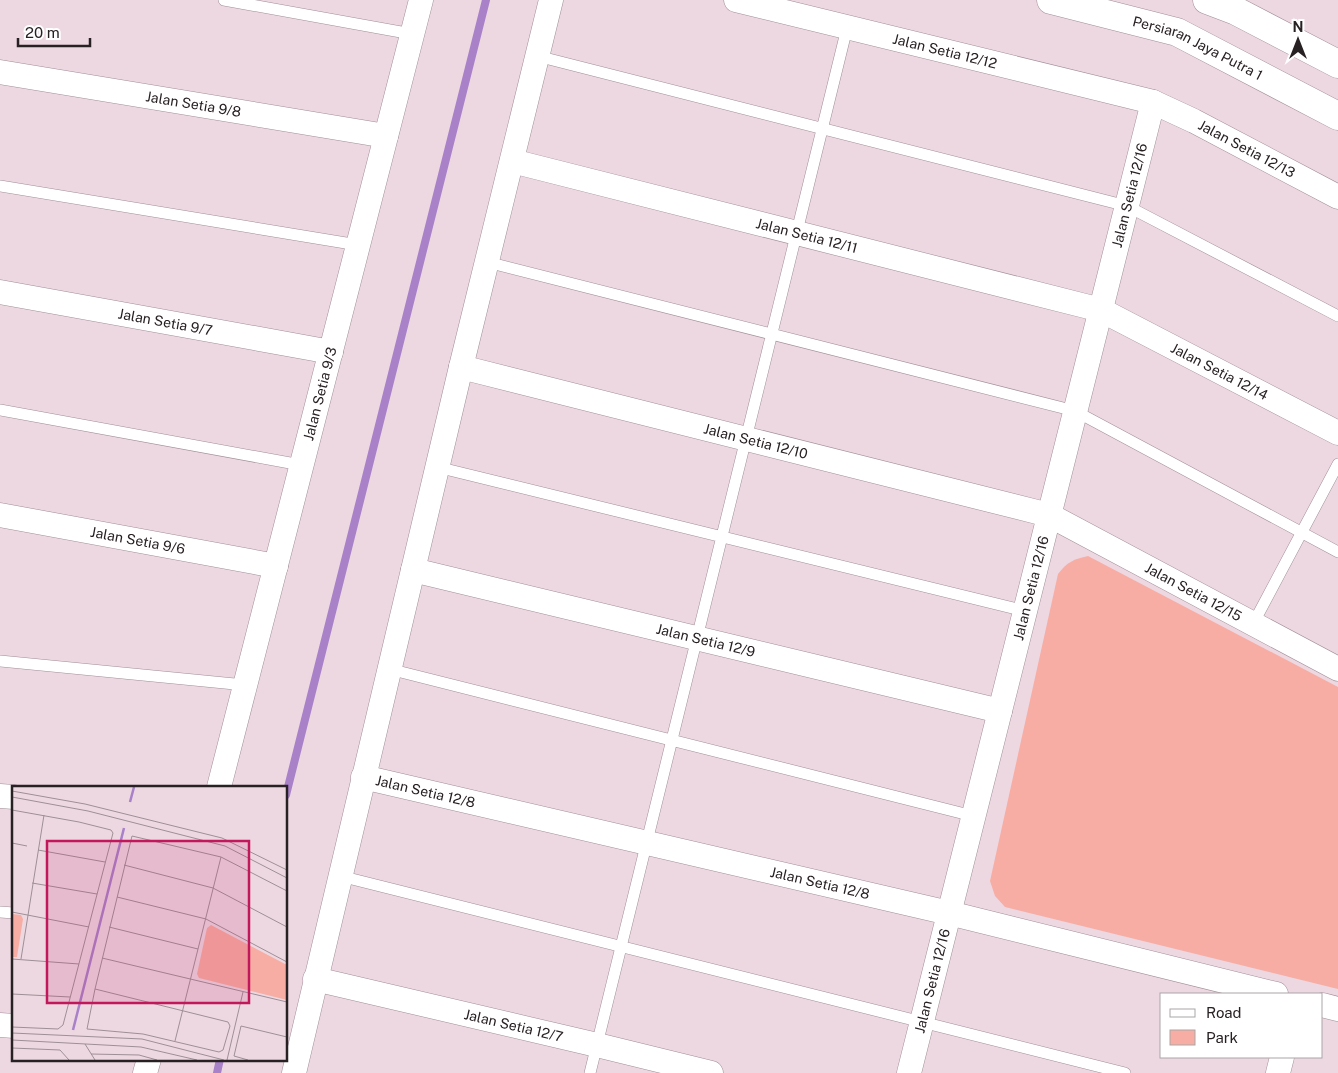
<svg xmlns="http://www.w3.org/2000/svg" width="1338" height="1073" font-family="'Public Sans',sans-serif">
  <rect width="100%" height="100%" fill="#edd8e2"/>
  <path fill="#f7ada3" d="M1088 556 1338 687V989L1005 907 995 896 990 881 1058 574C1067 562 1074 559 1088 556Z"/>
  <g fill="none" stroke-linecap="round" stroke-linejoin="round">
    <path stroke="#a881c9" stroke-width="8" d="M286 795 486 0
      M217 1073 220 1059"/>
    <g stroke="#a18e97" stroke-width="12">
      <path id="lane" d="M224 0 412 34
        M537 56 1127 206 1338 316
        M0 186 358 245
        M487 262 1075 411 1338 552
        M0 410 301 465
        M437 467 1025 611
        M1253 624 1338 464
        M0 661 245 685
        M389 669 973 816
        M340 876 1125 1073
        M0 912 14 913
        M590 1073 847 28"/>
    </g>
    <g stroke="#a18e97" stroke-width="25">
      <g id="street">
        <path id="s1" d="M736 0 1153 102 1194 121 1338 197"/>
        <path id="s2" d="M0 72 386 136"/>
        <path id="s3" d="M512 161 1101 310 1338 433"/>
        <path id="s4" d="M0 292 331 352"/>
        <path id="s5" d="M461 367 1049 515 1338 669"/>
        <path id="s6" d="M0 515 276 566"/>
        <path id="s7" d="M413 570 1000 711"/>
        <path id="s8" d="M363 777 949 913 1276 994"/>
        <path id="s9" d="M219 787 421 0"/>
        <path d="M0 796 14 797"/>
        <path id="s10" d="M315 979 597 1045 711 1073"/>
        <path d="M1322 1005 1338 1009"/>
        <path d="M0 1025 14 1026"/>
        <path d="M145 1073 149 1059"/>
        <path d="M294 1073 461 367 551 0"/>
        <path id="s11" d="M909 1073 1153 102"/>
        <path d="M1278 1073 1282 1057"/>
      </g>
    </g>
    <g stroke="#a18e97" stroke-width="29">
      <g id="primary">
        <path id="s12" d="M1051 0 1177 32 1338 116"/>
        <path d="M1207 0 1236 11 1338 64"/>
      </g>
    </g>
    <use href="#lane" stroke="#fff" stroke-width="11"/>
    <use href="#street" stroke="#fff" stroke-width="24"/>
    <use href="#primary" stroke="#fff" stroke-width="28"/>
  </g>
  <g text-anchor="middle" stroke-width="4.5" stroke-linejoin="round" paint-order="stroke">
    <g font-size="14" fill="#282124" stroke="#fff">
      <text dy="5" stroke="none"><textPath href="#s12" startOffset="155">Persiaran Jaya Putra 1</textPath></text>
      <text dy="5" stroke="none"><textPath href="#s1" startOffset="215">Jalan Setia 12/12</textPath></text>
      <text dy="5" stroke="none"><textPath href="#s2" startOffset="196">Jalan Setia 9/8</textPath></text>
      <text dy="5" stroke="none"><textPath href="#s1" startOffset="534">Jalan Setia 12/13</textPath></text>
      <text dy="5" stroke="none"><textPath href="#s11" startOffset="905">Jalan Setia 12/16</textPath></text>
      <text dy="5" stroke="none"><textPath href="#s3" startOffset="304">Jalan Setia 12/11</textPath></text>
      <text dy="5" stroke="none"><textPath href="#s4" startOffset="168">Jalan Setia 9/7</textPath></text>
      <text dy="5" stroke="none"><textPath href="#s3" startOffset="741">Jalan Setia 12/14</textPath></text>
      <text dy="5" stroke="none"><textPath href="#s9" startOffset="406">Jalan Setia 9/3</textPath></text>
      <text dy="5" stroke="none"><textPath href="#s5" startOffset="304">Jalan Setia 12/10</textPath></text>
      <text dy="5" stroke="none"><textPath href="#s6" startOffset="140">Jalan Setia 9/6</textPath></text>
      <text dy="5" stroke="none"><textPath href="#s11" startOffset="500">Jalan Setia 12/16</textPath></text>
      <text dy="5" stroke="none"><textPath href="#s5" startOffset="770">Jalan Setia 12/15</textPath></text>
      <text dy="5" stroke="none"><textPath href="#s7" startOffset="301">Jalan Setia 12/9</textPath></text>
      <text dy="5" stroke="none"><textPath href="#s8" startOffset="64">Jalan Setia 12/8</textPath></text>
      <text dy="5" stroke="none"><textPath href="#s8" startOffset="469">Jalan Setia 12/8</textPath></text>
      <text dy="5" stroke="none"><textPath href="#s11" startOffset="95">Jalan Setia 12/16</textPath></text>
      <text dy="5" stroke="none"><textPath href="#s10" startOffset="204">Jalan Setia 12/7</textPath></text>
    </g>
  </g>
  <g transform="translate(12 786)">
    <rect width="275" height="275" fill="#edd8e2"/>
    <path d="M0 128 9 129 11 133 5 171H0ZM199 139 275 179V214L187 192 185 188 195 142Z" fill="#f7ada3"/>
    <path fill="none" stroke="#a881c9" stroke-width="2.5" d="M118 16 122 1M61 244 112 42"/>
    <path fill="none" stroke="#9e8f96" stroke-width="1" d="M0 5 73 18 210 52 275 84M0 11 76 25 213 60 275 92M0 24 67 36 99 44 101 47 51 239 46 243 0 241M0 57 15 60M26 64 93 76M112 79 201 102 275 141M20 97 85 108M105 111 194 133 275 176M0 126 77 141M97 141 186 163M90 172 275 216M0 173 67 178M9 173 32 29M83 203 216 236 218 240 211 264 207 266 131 248 75 243 83 203 120 50 209 71 275 105M0 208 58 211M0 247 130 253 212 274M0 254 129 261 185 274M163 255 209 71M73 258 83 274M0 262 48 264 57 274M79 268 127 269 145 274M215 274 231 206M236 274 222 270 229 240 275 251"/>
    <path fill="#c2185b" fill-opacity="0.15" stroke="#c2185b" stroke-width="2.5" d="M35 55H237V217H35Z"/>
    <rect width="275" height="275" fill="none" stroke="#282124" stroke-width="2.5"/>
  </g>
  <rect x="1160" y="993" width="162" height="65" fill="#ffffff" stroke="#a9a6a7"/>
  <rect x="1170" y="1009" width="25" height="8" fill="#ffffff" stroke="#a9a6a7"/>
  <text x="1206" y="1018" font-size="15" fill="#282124">Road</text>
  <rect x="1170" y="1030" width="25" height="15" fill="#f7ada3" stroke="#a9a6a7"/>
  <text x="1206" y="1043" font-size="15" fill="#282124">Park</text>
  <g transform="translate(1298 40)" stroke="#ffffff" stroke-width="4" paint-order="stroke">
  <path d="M0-4L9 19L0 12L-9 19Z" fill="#282124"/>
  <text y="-8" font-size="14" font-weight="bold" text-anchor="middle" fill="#282124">N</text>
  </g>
  <path d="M18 38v8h72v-8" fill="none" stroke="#282124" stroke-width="2.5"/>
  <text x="25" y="38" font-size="15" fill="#282124" stroke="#ffffff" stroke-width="4" paint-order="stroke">20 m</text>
</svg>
